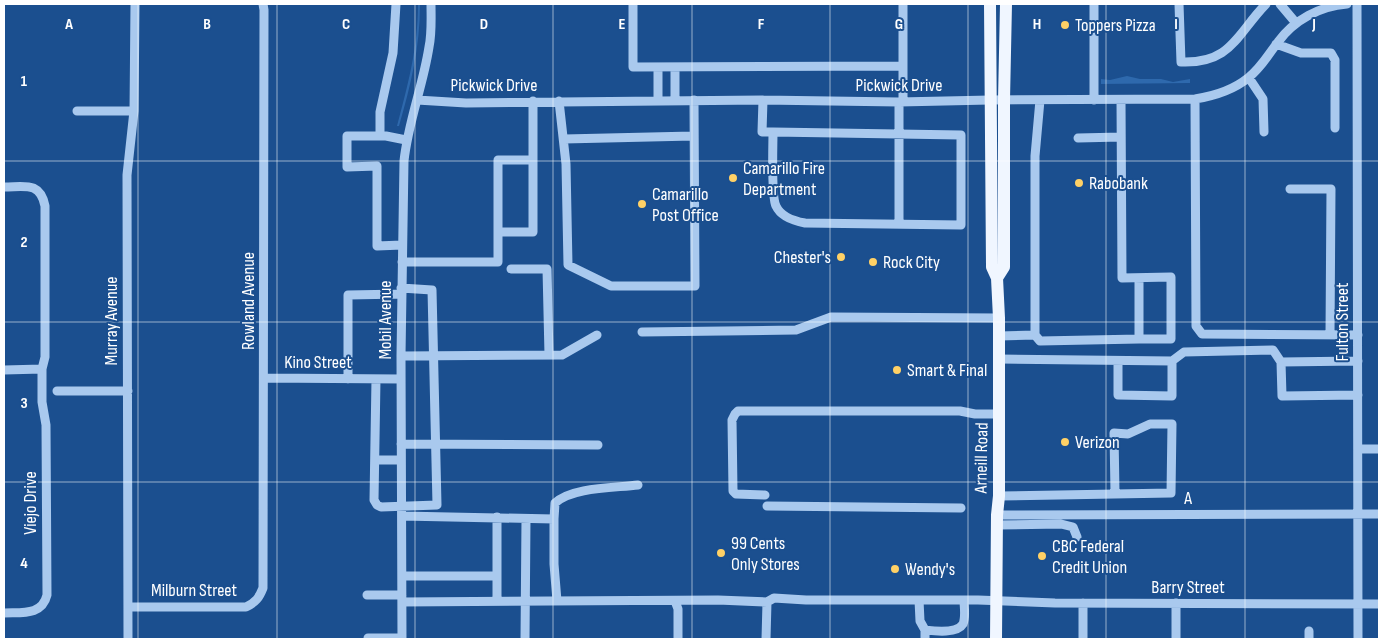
<svg xmlns="http://www.w3.org/2000/svg" width="1383" height="643" font-family="'Sofia Sans Condensed',sans-serif">
  <rect width="100%" height="100%" fill="#1b4f8f"/>
  <path fill="#2e69ad" d="M418 4H420C420 48 411 84 399 126H397C408 84 418 48 418 4Z
    M1127 76 1140 79H1161L1173 82 1190 79V83L1101 84V79L1110 80Z"/>
  <g fill="none" stroke-linecap="round" stroke-linejoin="round">
    <path stroke="#a9c9ee" stroke-width="9" d="M633 4V67L903 66
      M903 4V102
      M1094 4V100
      M1179 4 1181 62C1231 64 1236 35 1266 4
      M1280 4 1296 23
      M1357 4 1358 639
      M1276 44 1301 53H1331L1335 60V128
      M658 67V100
      M675 67V101
      M1249 78 1263 99 1264 132
      M1195 99 1196 326 1202 334 1358 335
      M417 100 466 103 763 100 899 102 990 100 1195 99C1214 96 1232 91 1248 78 1261 68 1268 55 1278 42 1294 20 1320 6 1347 4
      M763 100 762 132H773L961 135V225L805 223C794 221 781 217 776 206 771 197 773 146 773 132
      M1040 100 1035 156V335L1040 341 1139 339
      M1121 100 1122 278 1171 277V339H1139V278
      M533 101V232H498V160H533
      M559 101 566 164 568 265 611 286H695L694 100
      M899 102V224
      M77 111H134
      M380 136V112L393 53 396 4
      M1078 138 1121 137
      M564 139 693 136
      M4 187C24 187 40 181 45 206V357L42 369V402L46 425 47 595C42 616 21 612 4 613
      M1290 189H1331L1330 335
      M402 245 377 246V166L347 167V136H386L406 140
      M402 262H498V232
      M511 269H547L549 355
      M642 332 796 330 831 317 999 318
      M999 336 1035 335
      M401 356 562 355 597 335
      M999 359 1172 361 1184 352 1273 350 1281 362 1282 396 1358 395
      M1118 361V395L1172 396V361
      M1281 362 1358 361
      M4 370 42 369
      M264 378 401 379
      M348 379V295L402 294
      M376 379 374 500 377 505 381 507 437 505 432 290 401 288
      M57 391H128
      M401 444 598 445
      M1359 449H1379
      M375 460H401
      M765 495 736 494 733 491 732 420 735 414 738 411H960L975 414H999
      M999 496 1171 493 1172 424H1150L1128 434 1114 433 1115 493
      M767 506 961 508
      M997 515 1379 514
      M402 516 554 519V564L557 601
      M497 517V601
      M554 519 555 503C572 487 614 488 638 485
      M997 525 1061 524 1073 527 1077 537
      M402 576H497
      M367 595H402
      M919 600 920 621 925 630V639
      M675 601 678 609V639
      M402 602 718 600 767 602 774 598 806 600H978L1055 603 1379 604
      M1083 603V639
      M128 607H246C256 602 259 598 263 588L264 10 263 4
      M925 630C934 631 957 634 963 624 966 617 964 607 964 600
      M368 638H402
      M128 639 127 175 134 111 135 4
      M402 639 401 356 404 161C408 122 423 86 429 47 432 33 431 18 431 4
      M525 639 526 519
      M766 639 767 602
      M1176 639V603
      M1309 639V631"/>
    <path stroke="#f0f6ff" stroke-width="12" d="M990 4 992 267 997 278 999 318V496L997 515 996 639
      M997 278 1004 267V100L1006 4"/>
  </g>
  <path fill="none" stroke="#fff" stroke-width="1" stroke-opacity="0.55" d="M138 4V639M277 4V639M415 4V639M553 4V639M692 4V639M830 4V639M968 4V639M1106 4V639M1245 4V639M4 161H1379M4 322H1379M4 482H1379"/>
  <g fill="#ffd166" stroke="#1b4f8f" stroke-width="2">
    <circle cx="1065" cy="25" r="5"/>
    <circle cx="733" cy="178" r="5"/>
    <circle cx="1079" cy="183" r="5"/>
    <circle cx="642" cy="204" r="5"/>
    <circle cx="841" cy="257" r="5"/>
    <circle cx="873" cy="262" r="5"/>
    <circle cx="897" cy="370" r="5"/>
    <circle cx="1065" cy="442" r="5"/>
    <circle cx="721" cy="553" r="5"/>
    <circle cx="1042" cy="556" r="5"/>
    <circle cx="895" cy="569" r="5"/>
  </g>
  <g text-anchor="middle" stroke-width="4" stroke-linejoin="round" paint-order="stroke">
    <g font-size="18" fill="#fff" stroke="#1b4f8f" text-anchor="start">
      <text x="1075" y="31">Toppers Pizza</text>
      <text x="743" y="174">Camarillo Fire<tspan x="743" dy="21">Department</tspan></text>
      <text x="1089" y="189">Rabobank</text>
      <text x="652" y="200">Camarillo<tspan x="652" dy="21">Post Office</tspan></text>
      <text x="831" y="263" text-anchor="end">Chester's</text>
      <text x="883" y="268">Rock City</text>
      <text x="907" y="376">Smart &amp; Final</text>
      <text x="1075" y="448">Verizon</text>
      <text x="731" y="549">99 Cents<tspan x="731" dy="21">Only Stores</tspan></text>
      <text x="1052" y="552">CBC Federal<tspan x="1052" dy="21">Credit Union</tspan></text>
      <text x="905" y="575">Wendy's</text>
    </g>
    <g font-size="18" fill="#fff" stroke="#1b4f8f">
      <text x="494" y="91">Pickwick Drive</text>
      <text x="899" y="91">Pickwick Drive</text>
      <text transform="translate(248 301) rotate(-90)" y="6">Rowland Avenue</text>
      <text transform="translate(385 320) rotate(-90)" y="6">Mobil Avenue</text>
      <text transform="translate(111 321) rotate(-90)" y="6">Murray Avenue</text>
      <text transform="translate(1342 322) rotate(-90)" y="6">Fulton Street</text>
      <text x="318" y="368">Kino Street</text>
      <text transform="translate(981 458) rotate(-89)" y="6">Arneill Road</text>
      <text x="1188" y="504">A</text>
      <text transform="translate(30 503) rotate(-90)" y="6">Viejo Drive</text>
      <text x="1188" y="593">Barry Street</text>
      <text x="194" y="596">Milburn Street</text>
    </g>
  </g>
  <g font-size="16" text-anchor="middle" font-weight="bold" fill="#fff" stroke="#1b4f8f" stroke-width="4" stroke-linejoin="round" paint-order="stroke">
    <text x="69" y="29">A</text>
    <text x="207" y="29">B</text>
    <text x="346" y="29">C</text>
    <text x="484" y="29">D</text>
    <text x="622" y="29">E</text>
    <text x="761" y="29">F</text>
    <text x="899" y="29">G</text>
    <text x="1037" y="29">H</text>
    <text x="1176" y="29">I</text>
    <text x="1314" y="29">J</text>
    <text x="24" y="86">1</text>
    <text x="24" y="247">2</text>
    <text x="24" y="408">3</text>
    <text x="24" y="568">4</text>
  </g>
  <rect width="1383" height="643" fill="none" stroke="#ffffff" stroke-width="10"/>
</svg>
